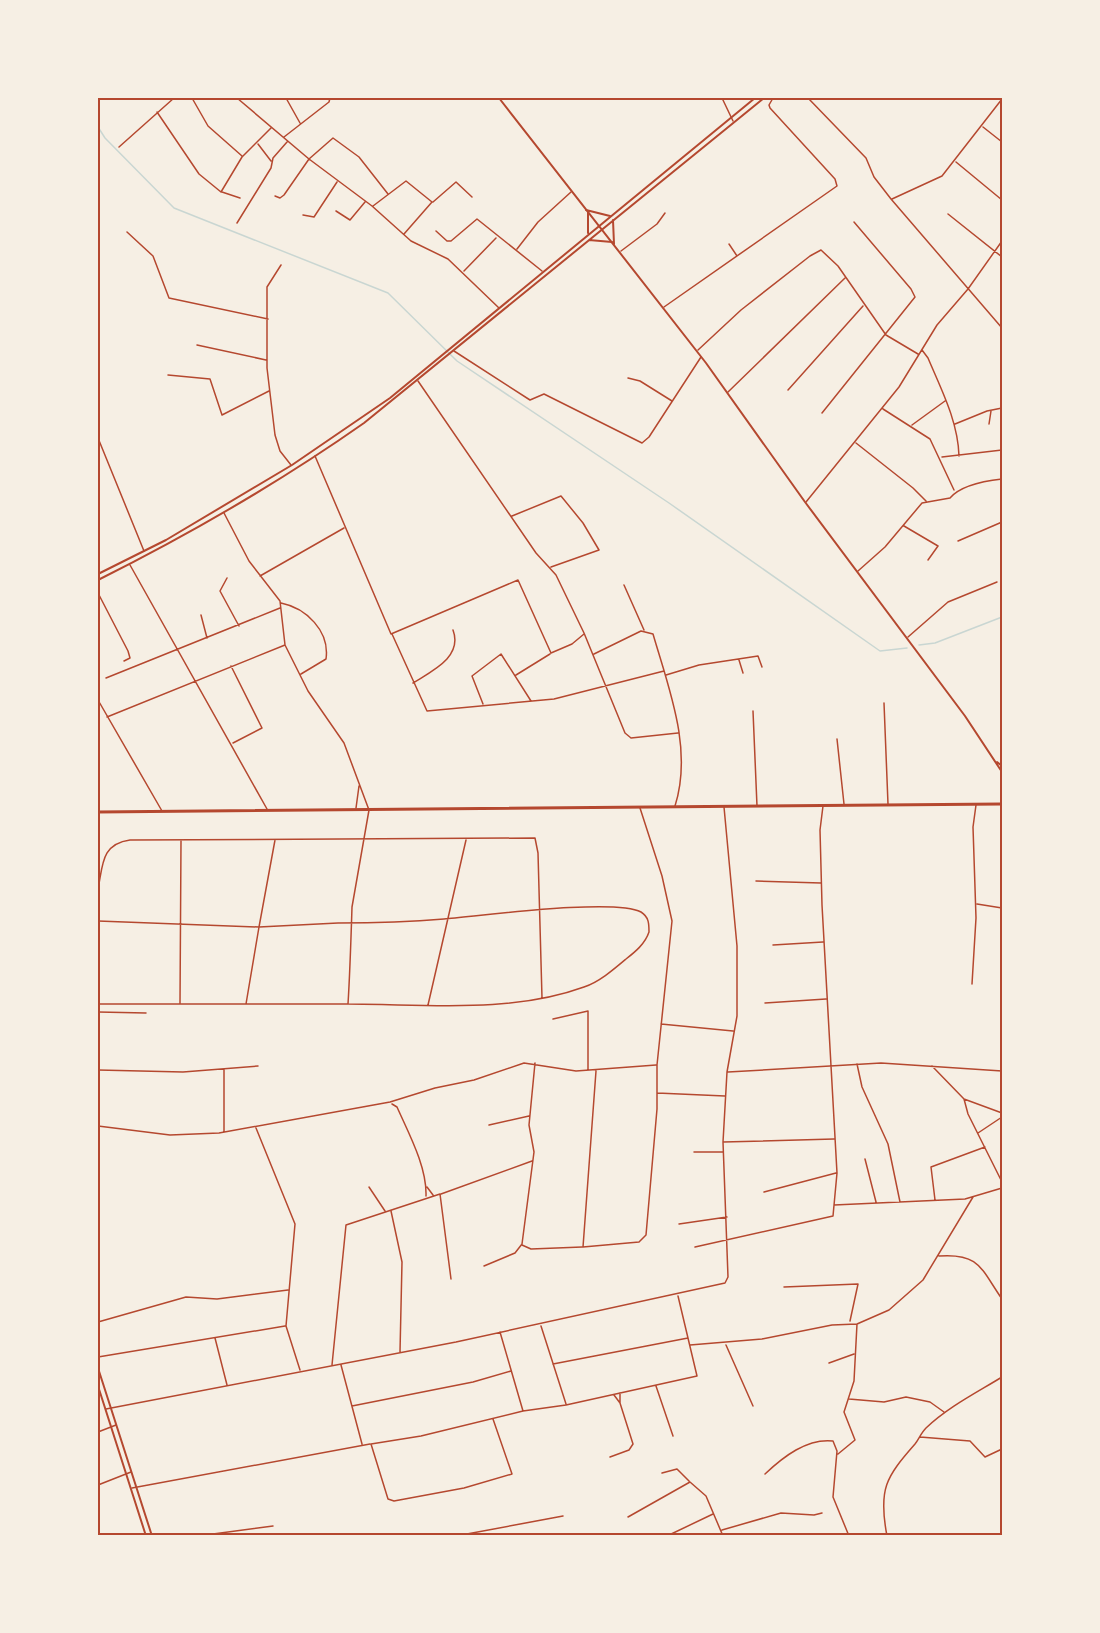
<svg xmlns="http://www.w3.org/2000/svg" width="1100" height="1633" font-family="'Titillium Web',sans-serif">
  <rect width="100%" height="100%" fill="#f6efe4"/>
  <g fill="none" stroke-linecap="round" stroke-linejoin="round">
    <path stroke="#c9d6d2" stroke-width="1.5" d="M98 127 105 138 174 208 388 293 457 361 669 503 880 651 907 648
      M919 645 935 643 1002 617"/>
    <path stroke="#b5482f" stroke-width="1.5" d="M192 98 208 126 242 156
      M237 98 309 159 372 206 411 241 448 259 499 308
      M286 98 300 123
      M722 98 733 121
      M808 98 866 158 874 177 891 199 1002 328
      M157 112 199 174 221 192 242 157 271 128
      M983 127 1002 142
      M284 137 329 102 330 98
      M258 144 271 161
      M119 147 174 98
      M956 162 1002 200
      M222 192 240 198
      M275 196 280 198 284 195 309 159 333 138 359 157 388 194
      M892 199 942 176 1002 99
      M433 202 456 182 472 197
      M373 206 406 181 432 202 404 234
      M336 211 350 220 365 202
      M948 214 1002 257
      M303 215 314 217 337 182
      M237 223 271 168 273 158 287 142
      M436 231 447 241H451L477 219 542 271
      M127 232 153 256 169 298 268 319
      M729 244 737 256
      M517 249 538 222 571 192
      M621 251 657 224 665 213
      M281 265 267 287V368L275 435 280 451 291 465
      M464 271 496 238
      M664 307 837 186 835 179 770 108 769 105 773 98
      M197 345 266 360
      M698 350 741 310 810 256 821 250 838 266 886 335 918 354
      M922 350 928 358C941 389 958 421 959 456
      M454 351 530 400 544 394 642 443 649 437 701 357
      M168 375 210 379 222 415 269 391
      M628 378 640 381 672 401
      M418 381 536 553 556 575 584 633 625 733 631 738 678 733
      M788 390 863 306
      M728 392 845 278
      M883 409 930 439 954 490
      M822 413 915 297 911 289 854 222
      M955 424 987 411 1002 408
      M989 424 991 411
      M912 425 945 401
      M98 438 144 551
      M856 443 913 488 926 501
      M315 456 391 634 518 580 551 653 572 644 584 634
      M942 457 1002 450
      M806 502 899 387 937 325 968 289 1002 241
      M512 516 561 496 583 523 599 550 551 567
      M904 526 938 546 928 560
      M958 541 1002 522
      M130 565 267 809
      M858 571 885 547 922 503 950 498C961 485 984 481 1002 479
      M260 576 344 528
      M227 578 220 591 239 626
      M624 585 644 630
      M98 593 128 651 130 658 124 661
      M281 603C306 608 330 631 326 659L301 674
      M201 615 207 638
      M392 634 427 711 554 699 664 671
      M908 637 948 602 997 582
      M594 654 641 631 653 634C669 689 693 749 675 806
      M739 660 743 673
      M231 666 262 728 233 743
      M516 675 550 654
      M666 675 699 665 758 656 762 667
      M106 678 280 608
      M413 683C432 671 463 657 453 630
      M98 700 162 811
      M884 703 888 804
      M483 704 472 676 501 654 531 701
      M753 711 757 806
      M107 717 285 645 280 601 249 561 224 513
      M837 739 844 804
      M356 808 359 786
      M275 840 259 927 338 923C374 923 409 922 444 919 481 916 614 898 641 912 649 917 649 924 649 932 645 944 635 952 626 959 613 970 599 982 584 987 510 1014 425 1004 348 1004 350 972 351 939 352 907L369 810 344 743 308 691 285 645
      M756 881 821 883
      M98 889C103 865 101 844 130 840L535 838 538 853 542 998
      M977 904 1002 908
      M98 921 259 927 246 1004
      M773 945 823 942
      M972 984 976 918 973 827 976 805
      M180 1003 181 841
      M765 1003 826 999
      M98 1004H348
      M428 1005 466 840
      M98 1012 146 1013
      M553 1019 588 1011V1070
      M661 1024 733 1031
      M857 1064 862 1087 888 1144 900 1202
      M932 1066 964 1099 1002 1113
      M98 1070 183 1072 258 1066
      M596 1071 583 1247 639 1242 646 1235 657 1109V1065L672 921 662 876 640 808
      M728 1072 881 1063 1002 1071
      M657 1093 725 1096
      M964 1099 968 1114 1002 1182
      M392 1104 397 1107C409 1134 427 1167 426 1196
      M489 1125 529 1116
      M98 1126 170 1135 219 1133 390 1102 435 1088 474 1080 524 1063 576 1071 656 1065
      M256 1128 295 1224 286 1326 300 1370
      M224 1132V1070
      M978 1133 1002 1117
      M723 1142 834 1139
      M694 1152H723
      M865 1159 876 1202
      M369 1187 385 1211
      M427 1187 433 1195
      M764 1192 836 1173
      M441 1194 532 1161
      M935 1200 931 1167 985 1147
      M834 1205 965 1199 1002 1188
      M391 1211 402 1262 400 1352
      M679 1224 727 1217
      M522 1245 531 1249 582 1247
      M695 1247 833 1216 837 1173 822 905 820 830 823 806
      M939 1256C980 1253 981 1269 1002 1299
      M484 1266 515 1253 522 1244 534 1152 529 1125 535 1063
      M784 1287 858 1284 850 1321
      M98 1322 186 1297 217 1299 288 1290
      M541 1326 566 1404
      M500 1332 523 1411
      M215 1338 227 1385
      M690 1345 762 1339 832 1325 857 1324 889 1310 923 1280 973 1197
      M726 1345 753 1406
      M98 1357 285 1326
      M829 1363 854 1354
      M553 1364 688 1338
      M332 1365 346 1225 440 1194 451 1279
      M341 1365 362 1444
      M656 1386 673 1436
      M849 1399 884 1402 906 1397 930 1402 944 1412
      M620 1403V1393
      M352 1406 473 1382 511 1371
      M106 1409 456 1342 725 1283 728 1277 723 1142 727 1072 737 1016V946L724 807
      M493 1419 512 1474 464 1488 394 1501 388 1499 371 1444 421 1436 523 1411 566 1405 697 1376 678 1296
      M98 1432 116 1425
      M920 1437 970 1441 985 1457 1002 1449
      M838 1454 855 1440 844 1412 854 1381 857 1324
      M610 1457 629 1450 633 1444 620 1403 614 1395
      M662 1473 677 1469 689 1481
      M765 1474C783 1457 807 1438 833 1441L837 1451 833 1497 849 1536
      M98 1485 131 1472
      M132 1488 370 1444
      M628 1517 690 1482 706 1496 723 1536
      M722 1530 781 1513 814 1515 822 1513
      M198 1536 273 1526
      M456 1536 563 1516
      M667 1536 713 1514
      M887 1536C878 1489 886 1477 915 1444 919 1439 921 1433 926 1428 948 1407 976 1393 1002 1377"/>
    <path stroke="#b5482f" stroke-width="2" d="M499 98 706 363 805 502 965 716 1002 772
      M997 762 1002 766
      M98 1368 152 1536
      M98 1386 146 1536"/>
    <path stroke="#b5482f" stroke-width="2" d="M586 210 610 216
      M613 220 614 244
      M588 233V212
      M589 240 612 242
      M98 574 166 540 292 465 390 398 755 98
      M98 580C190 534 280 482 364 423L764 98"/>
    <path stroke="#b5482f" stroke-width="3" d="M98 812 1002 804"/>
  </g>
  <rect width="1100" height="1633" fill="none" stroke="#f6efe4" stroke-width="198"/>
  <rect x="99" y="99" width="902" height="1435" fill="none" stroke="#b5482f" stroke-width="2"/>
</svg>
